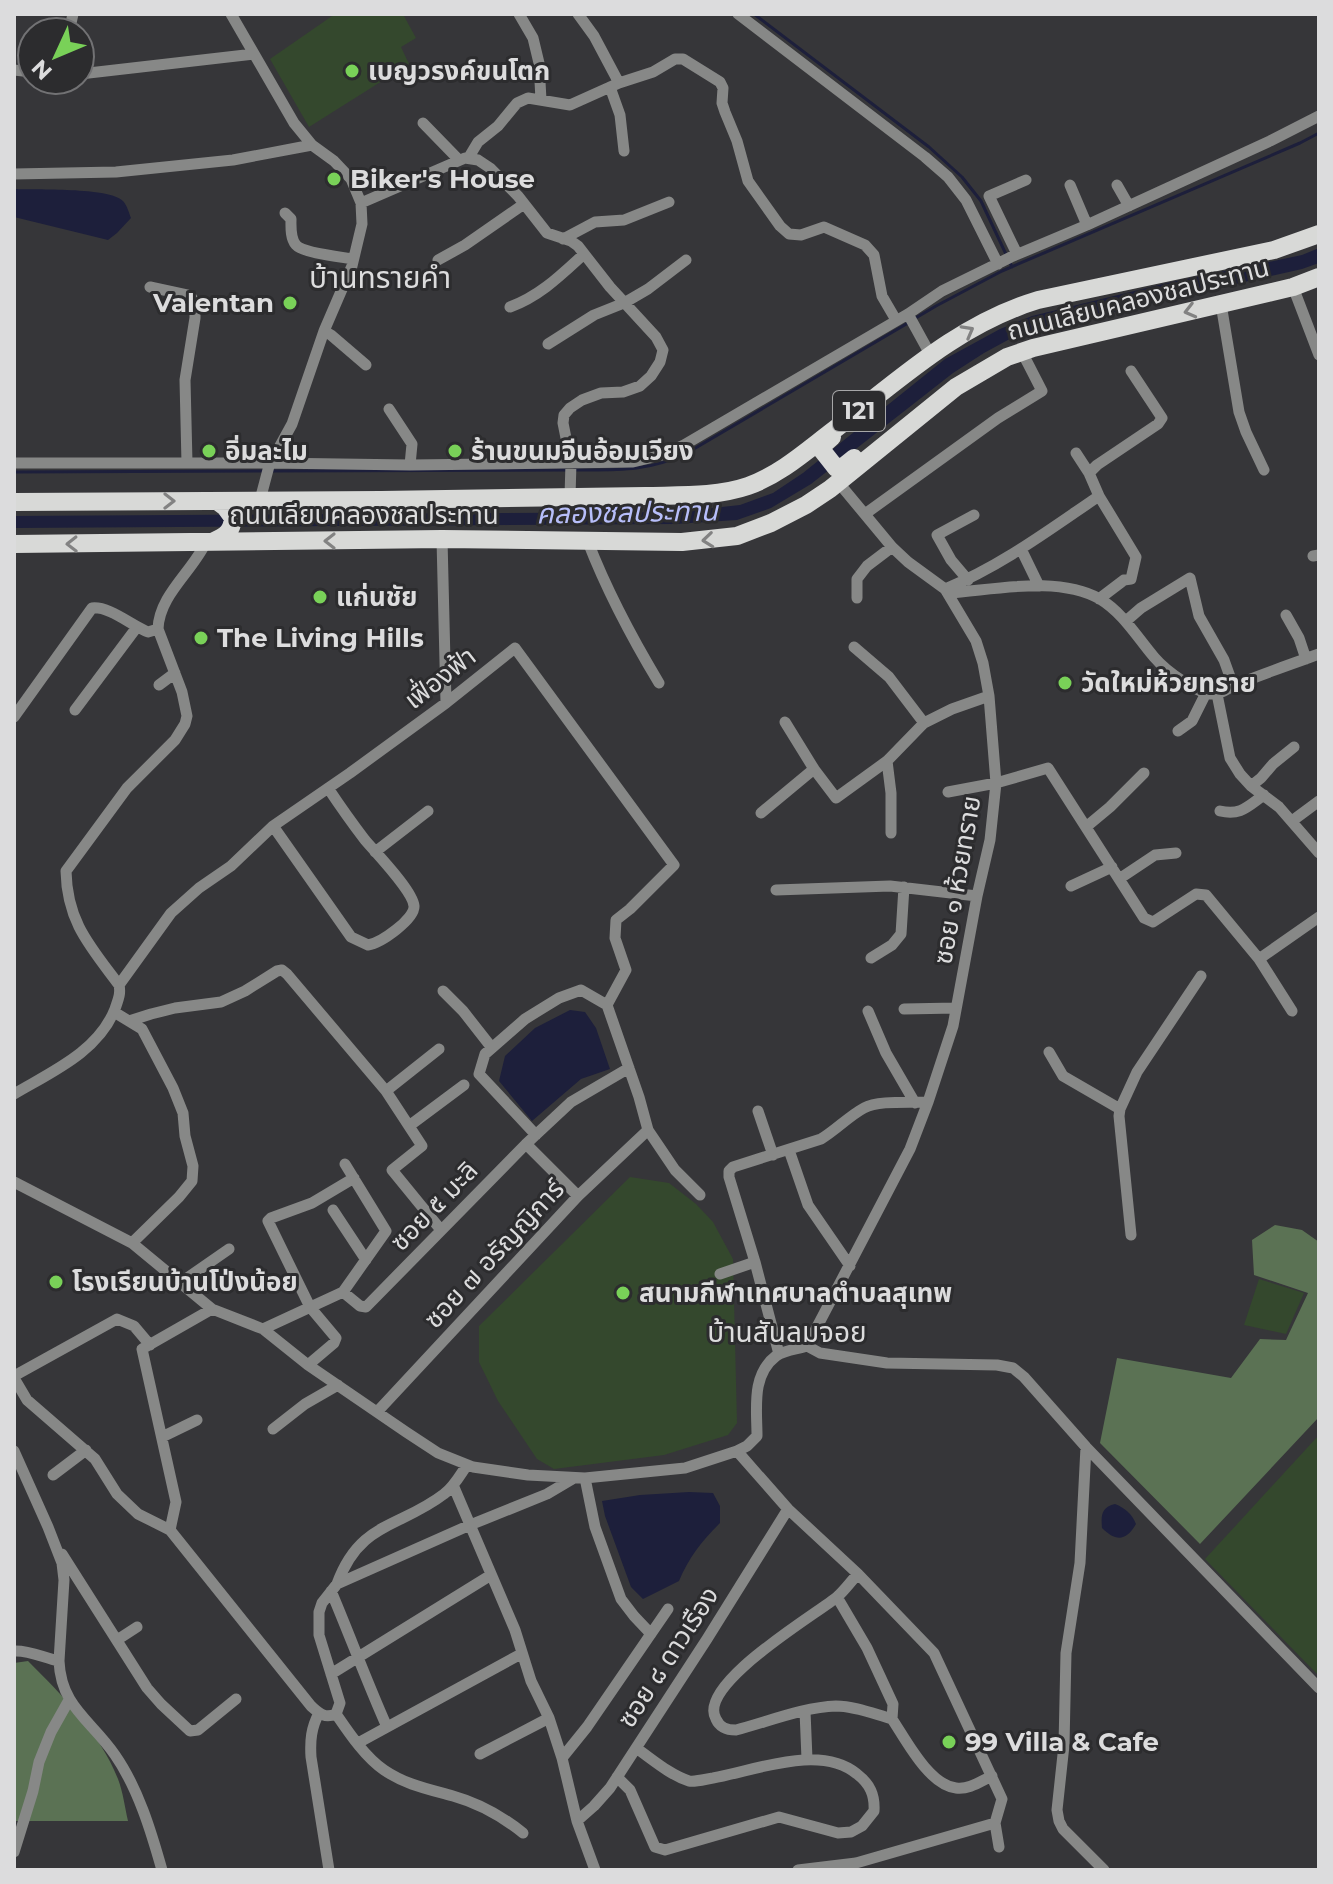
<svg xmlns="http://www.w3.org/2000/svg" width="1333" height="1884" font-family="Montserrat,'Noto Sans Thai',sans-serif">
  <rect width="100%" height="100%" fill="#363639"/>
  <path fill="#34482d" d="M335 14H383L404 16 416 38 401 47 409 64 309 127 270 59Z
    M630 1177 669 1183 696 1204 713 1222 733 1259 737 1423 728 1435 664 1455 554 1469 537 1459 498 1401 479 1362V1326Z
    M1259 1279 1304 1293 1286 1334 1244 1325Z
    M1319 1435V1676L1205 1559Z"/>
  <path fill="#5b7254" d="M1275 1225 1302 1230 1319 1242V1417L1200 1544 1100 1443 1117 1358 1231 1378 1260 1339 1286 1340 1308 1293 1254 1275 1252 1240Z
    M28 1661C62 1695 100 1733 118 1779 123 1792 125 1808 128 1821H14V1663Z"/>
  <path fill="#1d1f3b" d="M14 189C35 190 109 187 123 201 127 205 129 213 131 218L117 233 108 240 14 217Z
    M1319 248V263L1302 269 1169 299 1017 335 984 353 953 373 811 484 771 508 737 520 675 524 14 528V516L676 512 740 505 773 493 803 473 945 359 1000 329 1032 316 1167 283 1302 255Z
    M570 1010 585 1012 596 1028 610 1069 581 1079 532 1121 499 1081 505 1056 535 1028Z
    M689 1492 713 1493 720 1506V1523C702 1541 689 1557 679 1581L643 1599 631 1587 605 1516 602 1501 640 1495Z
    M1115 1504C1125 1508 1132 1514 1136 1524 1126 1542 1115 1541 1102 1528 1101 1516 1101 1507 1115 1504Z"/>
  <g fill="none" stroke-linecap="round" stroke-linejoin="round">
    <path stroke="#1d1f3b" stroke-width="3" d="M754 14 929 147 962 177 981 201 1012 267
      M914 319 936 306 1002 271 1300 143 1319 133
      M574 470C616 470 648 472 687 453L908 323
      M270 471 566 470
      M14 472 262 471"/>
    <path stroke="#878887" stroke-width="11" d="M231 14 294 123 312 145 334 161 351 179 361 203 362 224 352 266 324 331 292 424 269 466 260 500
      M519 14 533 38 539 63 541 100
      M578 14 594 36 619 83
      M738 14 925 157 948 177 966 200 998 264
      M69 32 73 14
      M14 70 32 72
      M80 74 254 54
      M610 87 620 115 624 151
      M423 123 459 160
      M469 157 478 142 498 126 517 103 528 98 570 105 619 83 653 72 675 59H683L720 82 723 88 722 103 725 112 737 141 748 181 780 226 789 234 801 235 824 227 865 245 874 255 882 296 896 320
      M14 174 116 172 233 160 312 145
      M1070 185 1087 225
      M1117 185 1129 206
      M361 203 465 158 478 160 490 168 518 196 547 233 571 241 578 246 610 287 656 337 663 350 660 362 651 376 640 386 623 392 601 393 582 400 570 408 564 415 563 423 571 463 570 496
      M285 213 291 219C291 226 290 238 296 245 303 253 342 257 353 259
      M563 239 595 222 624 220 669 202
      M1017 254 989 196 1026 180
      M438 260 465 245 524 204
      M150 287 187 295 192 298 195 306V318L185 380 187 463
      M1293 287 1319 355
      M1221 304 1239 412 1246 432 1264 470
      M510 307C540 296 561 275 584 254
      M908 314 930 354
      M324 331 331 335 366 365
      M548 344 594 315 624 303 648 289 686 260
      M389 409 412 444 410 465
      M1076 453 1089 473
      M14 463H271L410 465 633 462 662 455 684 445 908 314 942 291 1011 257 1087 225 1270 141 1319 116
      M1099 496 1136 557 1131 579 1124 580 1099 599
      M865 514 998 418 1042 391 1022 352
      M442 539 446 703
      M588 542C607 591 632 638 659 683
      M1021 549 1039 586
      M1313 556 1319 555
      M968 580 951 560 937 535 974 515
      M945 589C1001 566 1049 530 1099 496L1089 473 1097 465 1158 424 1162 418 1131 371
      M948 593C994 590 1058 575 1100 599 1123 613 1137 637 1154 657 1165 670 1199 696 1216 694 1223 693 1231 686 1238 684 1265 673 1292 664 1319 654
      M857 598V579L867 566 892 547
      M1286 615 1299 638 1306 659
      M1126 621 1141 608 1190 578 1199 616 1224 660 1233 685
      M854 647 889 677 924 723
      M159 685 175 673
      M1217 694 1230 758 1240 774 1251 786 1279 807 1319 853
      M75 710 137 627
      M14 717 92 608C109 606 131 625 148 632L158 629
      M785 722 814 769
      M1178 731 1192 721 1206 693
      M887 761 891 793V833
      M1251 786 1261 778 1273 764 1294 747
      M948 792 996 783 1048 768 1144 918 1153 922 1196 894 1206 895 1259 959 1292 1011
      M1220 811C1241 816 1248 806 1264 795
      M761 813 814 769 836 798 887 761 924 723 952 709 989 696
      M1292 821 1319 801
      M273 826 351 937 368 945C381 943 415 919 414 906 413 891 376 853 365 840 352 823 340 806 328 788
      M1086 827 1110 807 1144 773
      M375 852 428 811
      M1119 879 1155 855 1176 853
      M1071 886 1112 867
      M776 890 890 886 977 896
      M871 958 892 945 901 934 904 887
      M1259 959 1319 917
      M119 985 171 913 199 888 231 866 273 826 350 773 446 703 515 648 674 865 630 909 616 920 615 938 626 970 607 1005
      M443 991 463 1011 492 1048
      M904 1009 956 1008
      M868 1011 886 1053 915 1103
      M114 1012 142 1029 173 1088 183 1113 185 1136 193 1166 192 1181 179 1197 132 1243
      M129 1021 151 1014 175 1008 221 1002 245 991 277 971 282 970 287 974 386 1091 422 1146 392 1170 441 1230
      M1049 1052 1063 1076 1120 1109 1119 1116 1131 1235
      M386 1091 439 1049
      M14 1094C51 1072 98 1052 115 1009 118 1000 121 994 119 985 90 946 67 922 66 871L127 788 175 740 185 724 187 716 182 692 158 629C159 595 193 571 206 542
      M1120 1109 1137 1072 1201 976
      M758 1111 773 1155
      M409 1126 464 1085
      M536 1135 479 1074 485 1054 525 1019 559 998 581 990 607 1005 639 1097 648 1130 675 1170 700 1195
      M526 1144 578 1196
      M789 1150 808 1205 850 1266
      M14 1182 132 1243 212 1309 263 1329 308 1365 406 1432 438 1453 473 1467 528 1475 585 1478 685 1468 737 1451 747 1446 757 1436C757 1409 751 1375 776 1356 784 1350 798 1349 807 1346L820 1353 887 1363 997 1365 1013 1368 1024 1377 1086 1447 1319 1688
      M333 1210 366 1260
      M720 1274 755 1262
      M180 1283 229 1249
      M343 1292 386 1231 345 1164
      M263 1329 343 1292 360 1306 366 1307 526 1144 571 1102 629 1068
      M807 1346 910 1149 928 1102 953 1026 977 896 990 840 996 783 989 696 983 663 976 641 945 589 908 562 892 547 838 482
      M779 1354 755 1262 729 1177V1171L733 1167 821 1139C836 1130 849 1116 864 1108 878 1100 911 1103 928 1102
      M308 1365 334 1343 336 1338 310 1307 268 1221 271 1218 312 1203 354 1178
      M14 1376 117 1319 134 1326 150 1345
      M14 1378 27 1400 95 1459 117 1494 138 1514 170 1530 311 1706C319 1713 324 1719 336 1714
      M377 1412 578 1196 648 1130
      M273 1429 305 1404 338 1385
      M162 1437 197 1420
      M1086 1447 1080 1563 1066 1653 1064 1745 1057 1810 1059 1821 1063 1829 1104 1870
      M14 1451 48 1527 62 1563 64 1580 59 1661C61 1707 91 1720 115 1755 138 1788 151 1831 162 1870
      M737 1451 788 1509 858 1574 934 1653 1002 1799 995 1823 999 1847
      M53 1475 86 1450
      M585 1478 595 1527 621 1599 634 1616 651 1634
      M453 1485 515 1630 531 1681 549 1718 562 1758 577 1821 595 1870
      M170 1530 176 1502 142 1349 212 1309
      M62 1554 147 1688 161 1704 190 1731 198 1730 236 1699
      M858 1574C851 1581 845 1590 837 1597 815 1615 696 1685 716 1719 720 1728 727 1730 736 1730 767 1722 804 1707 836 1706 855 1706 874 1714 892 1719 906 1740 929 1785 956 1788 969 1790 981 1781 992 1776
      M337 1584C360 1521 400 1528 444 1494 454 1487 460 1475 467 1465
      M331 1591C350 1636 367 1682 387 1727
      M837 1597 867 1648 893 1704 892 1719
      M117 1640 137 1627
      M14 1651C29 1650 44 1658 59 1661
      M331 1674 491 1575
      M805 1711 807 1759
      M319 1713C311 1728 310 1741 311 1757L329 1870
      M336 1714 340 1703 319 1635V1612L322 1603 337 1584 470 1525 547 1494 574 1478
      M336 1714C349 1733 365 1757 384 1770 406 1785 428 1789 453 1796 478 1803 503 1817 523 1833
      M358 1743 521 1654
      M480 1754 549 1718
      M562 1758 587 1727 668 1609
      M617 1777 630 1790 655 1847 665 1850 779 1817 838 1833 851 1832 862 1826 874 1811C875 1795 870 1784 857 1774 820 1743 754 1771 713 1778 706 1779 696 1782 689 1781 670 1775 652 1759 636 1748
      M577 1821 594 1806 610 1788 707 1639 788 1509
      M14 1852 33 1791 39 1762 51 1732 69 1700
      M798 1870 856 1863 995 1823"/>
    <path stroke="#d8d9d7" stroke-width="18" d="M832 437 822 446 821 449 836 468 844 466 854 458
      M14 502 381 500 645 496C679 495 716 497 748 486 779 475 804 453 830 433 897 382 956 325 1038 300L1274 250 1319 234
      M214 541C226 536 232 531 233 518L225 507 217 501
      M14 544 442 539 682 542 737 536 771 523 806 505 830 489 956 387 1007 357 1033 348 1293 287 1319 277"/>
  </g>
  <defs><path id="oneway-chevron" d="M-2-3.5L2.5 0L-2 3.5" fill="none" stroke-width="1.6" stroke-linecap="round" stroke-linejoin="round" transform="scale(2)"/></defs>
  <g stroke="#828282">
    <use href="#oneway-chevron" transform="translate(1190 311) rotate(166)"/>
    <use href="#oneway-chevron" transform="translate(968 331) rotate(-29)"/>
    <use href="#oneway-chevron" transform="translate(169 501)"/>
    <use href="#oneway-chevron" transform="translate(708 540) rotate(174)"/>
    <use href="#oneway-chevron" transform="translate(330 541) rotate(-180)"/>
    <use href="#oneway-chevron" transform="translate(72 544) rotate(179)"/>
  </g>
  <g fill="#79d158" stroke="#2c2c2e" stroke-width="3">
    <circle cx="352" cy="71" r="8"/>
    <circle cx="334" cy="179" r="8"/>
    <circle cx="290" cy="303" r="8"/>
    <circle cx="209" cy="451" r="8"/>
    <circle cx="455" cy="451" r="8"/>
    <circle cx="320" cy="597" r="8"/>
    <circle cx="201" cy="638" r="8"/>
    <circle cx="1065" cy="683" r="8"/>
    <circle cx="56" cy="1282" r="8"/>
    <circle cx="623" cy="1293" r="8"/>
    <circle cx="949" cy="1742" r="8"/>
  </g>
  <g text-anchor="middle" stroke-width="6" stroke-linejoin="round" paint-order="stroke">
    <rect fill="#2c2c2e" stroke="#a7a7a8" stroke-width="2" x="833" y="391" width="52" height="40" rx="6"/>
    <g font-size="24" font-weight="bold" fill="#dcdcdd">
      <text x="859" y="419">121</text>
    </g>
    <g font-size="26" font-weight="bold" fill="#dcdcdd" stroke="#2c2c2e" text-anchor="start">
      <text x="368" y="80">เบญวรงค์ขนโตก</text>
      <text x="350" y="188">Biker's House</text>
      <text x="274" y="312" text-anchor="end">Valentan</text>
      <text x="225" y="460">อิ่มละไม</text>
      <text x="471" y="460">ร้านขนมจีนอ้อมเวียง</text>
      <text x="336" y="606">แก่นชัย</text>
      <text x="217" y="647">The Living Hills</text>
      <text x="1081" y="692">วัดใหม่ห้วยทราย</text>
      <text x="72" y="1291">โรงเรียนบ้านโป่งน้อย</text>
      <text x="639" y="1302">สนามกีฬาเทศบาลตำบลสุเทพ</text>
      <text x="965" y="1751">99 Villa &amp; Cafe</text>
    </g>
    <g font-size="26" fill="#dcdcdd" stroke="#2c2c2e">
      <text transform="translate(1138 299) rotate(-14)" y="9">ถนนเลียบคลองชลประทาน</text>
      <text x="364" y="524">ถนนเลียบคลองชลประทาน</text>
      <text transform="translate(440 678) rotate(-38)" y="9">เฟื่องฟ้า</text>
      <text transform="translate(957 880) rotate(-80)" y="9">ซอย ๑ ห้วยทราย</text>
      <text transform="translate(434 1206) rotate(-46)" y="9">ซอย ๕ มะลิ</text>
      <text transform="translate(494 1254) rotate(-47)" y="9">ซอย ๗ อรัญญิการ์</text>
      <text transform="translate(668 1657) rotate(-57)" y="9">ซอย ๘ ดาวเรือง</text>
    </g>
    <g font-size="28" font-style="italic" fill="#b7bef9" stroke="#2c2c2e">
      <text transform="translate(627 512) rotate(-1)" y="10">คลองชลประทาน</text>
    </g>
    <g font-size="28" fill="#dcdcdd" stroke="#2c2c2e">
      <text x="787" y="1342">บ้านสันลมจอย</text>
    </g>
    <g font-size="30" fill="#dcdcdd" stroke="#2c2c2e">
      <text x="380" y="288">บ้านทรายคำ</text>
    </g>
  </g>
  <rect width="1333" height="1884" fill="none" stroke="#dcdcdd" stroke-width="32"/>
  <g transform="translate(56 56) rotate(226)"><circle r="38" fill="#2c2c2e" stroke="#727274" stroke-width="2"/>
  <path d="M0-6L14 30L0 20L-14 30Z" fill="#79d158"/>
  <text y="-12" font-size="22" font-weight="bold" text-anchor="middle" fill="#dcdcdd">N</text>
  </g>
</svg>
